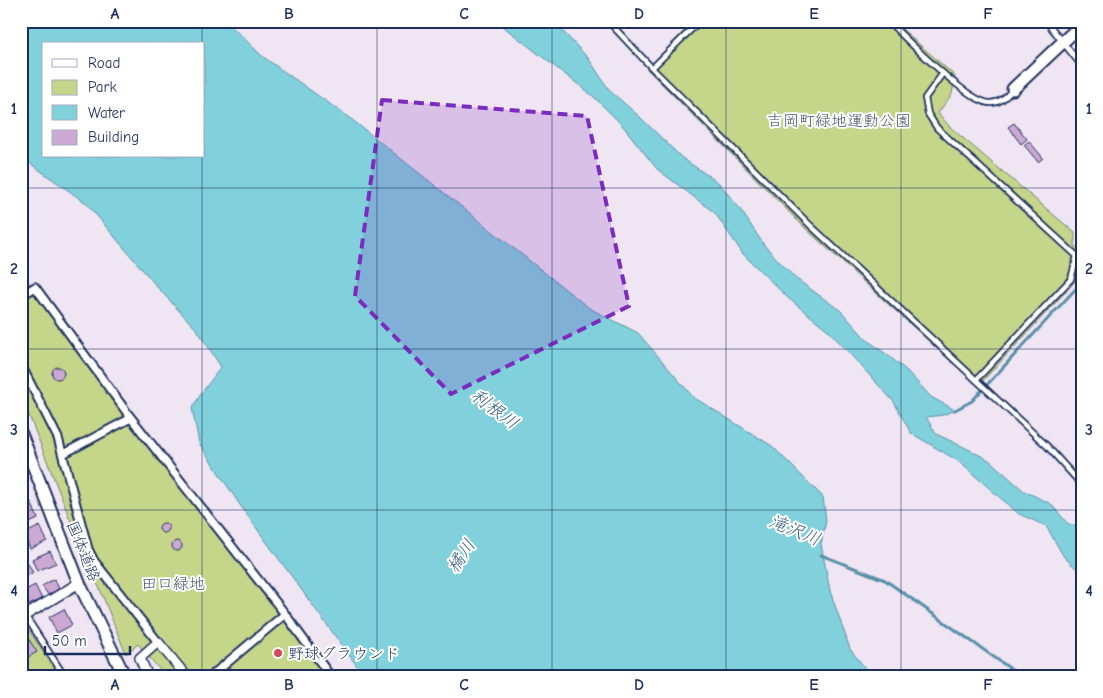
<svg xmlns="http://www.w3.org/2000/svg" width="1103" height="698" font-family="'Comic Neue','Klee One',sans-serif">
  <rect width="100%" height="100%" fill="#f0e5f2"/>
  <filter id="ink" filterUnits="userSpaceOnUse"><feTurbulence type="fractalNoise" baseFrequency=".02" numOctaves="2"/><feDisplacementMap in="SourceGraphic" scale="10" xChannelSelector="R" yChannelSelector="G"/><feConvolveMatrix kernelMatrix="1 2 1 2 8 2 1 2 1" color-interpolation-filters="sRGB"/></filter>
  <g filter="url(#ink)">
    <path fill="#c5d68a" stroke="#708274" d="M694 21H893L955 76 952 94 938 113 950 127 1075 233V246L1082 251V274L978 386 806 229 647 69Z
      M21 273 336 677H166L138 644 126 654 99 587 92 575 21 395Z
      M23 622 60 677H45L21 666V623Z"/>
    <path fill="#81d1dc" stroke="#5890aa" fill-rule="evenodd" d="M21 21H226L262 56 351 119 589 308 638 333 693 397 772 446 823 497 826 521 821 544 830 591 850 649 872 677H365L244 511 199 443 192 408 203 391 221 367 198 331 159 289 86 203 21 157ZM44 44H204V156H44Z
      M496 21H553L554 22 588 58 610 91 640 117 682 158 719 183 740 209 764 245 795 278 841 311 866 339 890 357 907 371 931 397 955 410 943 415 926 417 936 434 968 449 989 460 1024 491 1051 504 1068 524 1082 526V574L1064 557 1046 526 1019 514 958 461 911 433 894 402 828 330 788 298 743 254 715 213 657 169 623 126 593 96Z"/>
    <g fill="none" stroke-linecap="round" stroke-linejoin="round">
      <path stroke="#5890aa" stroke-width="3" d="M955 410 972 401 1082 282
        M821 555 885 580 1022 677"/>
    </g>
    <path fill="#cca9d3" stroke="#1b2f5e" d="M1014 123 1027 139 1021 144 1008 127Z
      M1029 141 1043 158 1038 162 1024 145Z
      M52 373a6 6 0 1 1 12 0a6 6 0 1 1-12 0Z
      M31 502 38 519 21 527V506Z
      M159 528a5 5 0 1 1 10 0a5 5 0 1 1-10 0Z
      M40 526 47 541 30 549 24 534Z
      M172 546a5 5 0 1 1 10 0a5 5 0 1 1-10 0Z
      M50 551 56 563 37 571 32 559Z
      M25 558 33 573 21 578V560Z
      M54 579 60 590 49 596 42 586Z
      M35 585 42 599 29 605 22 592Z
      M64 609 72 625 57 633 49 617Z
      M26 635 37 652 21 661V638Z"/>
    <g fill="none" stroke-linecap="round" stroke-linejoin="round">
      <g stroke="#1b2f5e" stroke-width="8">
        <path id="service" d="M608 21 652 68 810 225 1047 446 1082 485
          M888 21C905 38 969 103 990 103 1000 103 1006 97 1012 90
          M1046 21 1082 66
          M652 68 700 21
          M943 73 925 98 928 114 937 128 1077 256 1071 279 976 380
          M21 609 65 677"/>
      </g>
      <g stroke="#1b2f5e" stroke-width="11">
        <path id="pedestrian" d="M21 296 35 287 131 418 285 614 331 677
          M21 365 58 438 88 549 94 561 158 642
          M63 454 131 418
          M210 677 285 614"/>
      </g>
      <g stroke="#1b2f5e" stroke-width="12">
        <path id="minor" d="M21 618 79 583
          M148 677 140 658 158 642 187 677"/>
      </g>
      <g stroke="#1b2f5e" stroke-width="15">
        <path id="tertiary" d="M1013 89 1082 24
          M21 434 79 583 125 677"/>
      </g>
      <use href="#service" stroke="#fff" stroke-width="4.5"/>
      <use href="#pedestrian" stroke="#fff" stroke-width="7"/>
      <use href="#minor" stroke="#fff" stroke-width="9"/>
      <use href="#tertiary" stroke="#fff" stroke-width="11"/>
    </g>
  </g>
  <path fill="#7b2cbf" fill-opacity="0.2" stroke="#7b2cbf" stroke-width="4" stroke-dasharray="10 6" stroke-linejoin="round" d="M382 100 587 116 629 306 451 394 355 296Z"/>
  <path fill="none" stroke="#1b2f5e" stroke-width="1" stroke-opacity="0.55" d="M202 21V44M377 21V677M552 21V677M726 21V677M901 21V677M202 156V677M21 188H1082M21 349H1082M21 510H1082"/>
  <circle fill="#d1495b" stroke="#fff" stroke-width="2" cx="278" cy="653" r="5"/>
  <g text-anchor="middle" stroke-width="4" stroke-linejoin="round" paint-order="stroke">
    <g font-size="16" fill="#465969" stroke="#fff">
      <text x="839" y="126">吉岡町緑地運動公園</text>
      <text x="173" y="589">田口緑地</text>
    </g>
    <g font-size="16" fill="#1b2f5e" stroke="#fff">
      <text transform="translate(84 551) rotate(68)" y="6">国体道路</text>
    </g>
    <g font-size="16" fill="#1b2f5e" stroke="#fff" text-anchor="start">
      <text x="288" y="659">野球グラウンド</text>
    </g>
    <g font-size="18" font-style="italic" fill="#3a6084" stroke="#fff">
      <text transform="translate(495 409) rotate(37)" y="6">利根川</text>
      <text transform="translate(795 530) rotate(22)" y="6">滝沢川</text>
      <text transform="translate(461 556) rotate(-56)" y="6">橘川</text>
    </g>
  </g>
  <rect width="1103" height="698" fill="none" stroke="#fff" stroke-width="55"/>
  <rect x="42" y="42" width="162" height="115" fill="#ffffff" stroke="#a4acbf"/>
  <rect x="52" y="59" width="25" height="8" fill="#ffffff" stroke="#a4acbf"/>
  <text x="88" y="68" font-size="15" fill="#1b2f5e">Road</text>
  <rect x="52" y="80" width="25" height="15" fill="#c5d68a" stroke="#a4acbf"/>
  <text x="88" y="92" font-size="15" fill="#1b2f5e">Park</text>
  <rect x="52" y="105" width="25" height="15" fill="#81d1dc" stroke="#a4acbf"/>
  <text x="88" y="118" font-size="15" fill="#1b2f5e">Water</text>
  <rect x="52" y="130" width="25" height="15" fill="#cca9d3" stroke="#a4acbf"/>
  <text x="88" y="142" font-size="15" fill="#1b2f5e">Building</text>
  <path d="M45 646v8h85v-8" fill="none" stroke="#1b2f5e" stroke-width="2.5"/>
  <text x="52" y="646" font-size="15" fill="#1b2f5e" stroke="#ffffff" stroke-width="4" paint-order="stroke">50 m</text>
  <rect x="28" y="28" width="1048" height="642" fill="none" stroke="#1b2f5e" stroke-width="2"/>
  <g font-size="16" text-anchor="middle" font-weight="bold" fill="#1b2f5e">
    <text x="115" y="19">A</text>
    <text x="289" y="19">B</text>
    <text x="464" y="19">C</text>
    <text x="639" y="19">D</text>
    <text x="814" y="19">E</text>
    <text x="988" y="19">F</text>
    <text x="14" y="114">1</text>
    <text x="1089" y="114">1</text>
    <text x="14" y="274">2</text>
    <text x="1089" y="274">2</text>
    <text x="14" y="435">3</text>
    <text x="1089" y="435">3</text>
    <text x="14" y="596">4</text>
    <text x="1089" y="596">4</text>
    <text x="115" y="690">A</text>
    <text x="289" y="690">B</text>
    <text x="464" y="690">C</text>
    <text x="639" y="690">D</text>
    <text x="814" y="690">E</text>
    <text x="988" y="690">F</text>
  </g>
</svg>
